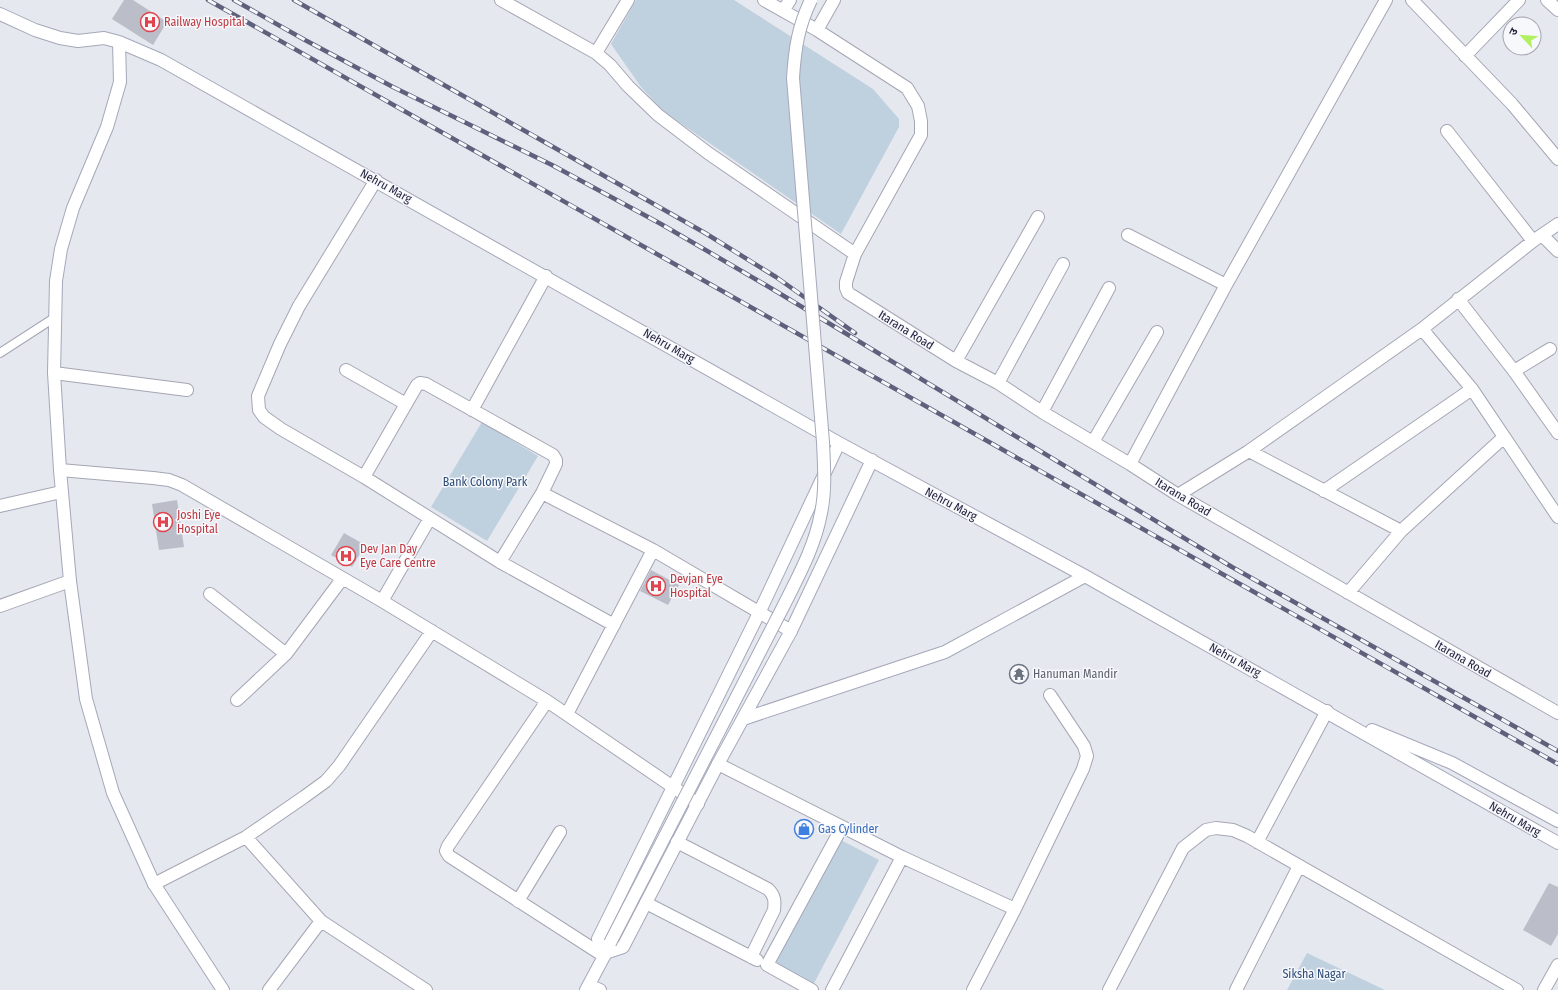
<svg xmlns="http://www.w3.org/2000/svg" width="1558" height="990" font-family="'Fira Sans Condensed','Noto Sans Devanagari',sans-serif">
  <rect width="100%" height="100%" fill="#e6e8ef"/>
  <path fill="#bfd0df" d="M636 0H734L873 89 899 119V127L841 234 663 111 641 87 611 44Z
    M482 422 538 456 487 541 431 507Z
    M837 838 879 860 812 987 770 964Z
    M1307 953 1385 990H1287Z"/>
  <path fill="#bbbec9" d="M124 0H133L167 22 153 45 112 19Z
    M177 500 184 547 159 550 152 504Z
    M344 533 365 545 352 567 331 555Z
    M651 570 679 585 668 605 640 591Z
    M1549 883 1558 887V934L1551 946 1523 930Z"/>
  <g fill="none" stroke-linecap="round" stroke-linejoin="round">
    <g stroke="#a4a6b4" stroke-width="10">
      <path id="lane" d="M0 353 54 318"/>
    </g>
    <g stroke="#a4a6b4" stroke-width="14">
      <path id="street" d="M501 0 596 53 610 65 628 86 658 115 708 153 855 254
        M764 0 817 30 907 88 918 106 921 121V135L855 254 846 282V288L848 293 956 361 998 383 1042 412 1130 464 1178 495 1558 713
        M1412 0 1512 104 1558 159
        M1547 0 1558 10
        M783 11 790 0
        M817 30 834 0
        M596 53 628 0
        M1465 56 1519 0
        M1447 131 1533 241
        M376 180 299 306 280 344 258 396 259 410 264 417 281 429 364 477 500 562 614 625
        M1128 235 1226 285
        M1542 235 1558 251
        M1458 299 1514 371 1558 433
        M1422 329 1472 389 1558 517
        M956 361 1038 217
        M346 370 406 404
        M1514 371 1550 349
        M54 373 187 390
        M998 383 1063 264
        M472 410 546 276
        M1042 412 1109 288
        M1093 442 1157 332
        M1249 451 1401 531
        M1130 464 1226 285 1386 0
        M60 470 153 478 169 480 182 485 382 601 547 701 698 804
        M364 477 417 385 420 383 426 384 553 455 556 460V464L542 493 500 562
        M1324 491 1472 389
        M542 493 653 550 791 631
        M1178 495 1249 451 1422 329 1533 241 1558 224
        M0 506 61 492
        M1348 593 1401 531 1504 437
        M210 594 286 654
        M382 601 430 518
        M0 606 70 581
        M237 700 286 654 342 579
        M547 701 448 846 446 851 449 856 604 956
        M567 714 653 550
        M718 764 902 857 1015 909 1083 769 1087 756 1084 746 1050 695
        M246 837 321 921 426 990
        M677 842 768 889C775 896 775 901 774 910L751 957
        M1257 842 1327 711
        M154 884 246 837 304 797 326 781 339 766 432 631
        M518 901 560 832
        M646 903 757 960
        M589 985 600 990
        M269 990 321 921
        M812 990 767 965 842 827
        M832 990 902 857
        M973 990 1015 909
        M1109 990 1183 848 1206 830 1216 828 1233 830 1247 836 1517 990
        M1236 990 1299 866
        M1544 990 1558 965"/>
    </g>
    <g stroke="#a4a8ba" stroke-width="14">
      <path id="secondary" d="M0 14 35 30 60 38 78 41 104 38 119 42 161 60 839 443 1085 576 1558 843
        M119 42 120 82 107 127 73 208 61 249 56 281 54 373 60 470 70 581 86 699 113 793 154 884 223 990
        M743 719 945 652 1085 576
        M1372 730 1452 763 1558 821
        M605 953 598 939 759 613 839 443
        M605 953 623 947 718 764 791 631 872 460
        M586 990 609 947"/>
    </g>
    <use href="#lane" stroke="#fff" stroke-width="8"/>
    <use href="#street" stroke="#fff" stroke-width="12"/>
    <use href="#secondary" stroke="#fff" stroke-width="12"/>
    <g stroke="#5f617c" stroke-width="4.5">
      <path id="rail" d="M208 0 1558 764
        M234 0 305 40 393 87 552 165 661 224 769 287 1232 567 1558 751
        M294 0 705 233 776 277 855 333"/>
    </g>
    <use href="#rail" stroke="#f7f8fb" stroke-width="3" stroke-dasharray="9" stroke-linecap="butt"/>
    <g stroke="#a4a8ba" stroke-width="14" stroke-linecap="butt">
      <path id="secondary-bridge" d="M610 943 784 605C799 575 815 546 821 513 826 490 824 466 823 442L793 78C795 48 798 27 811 0"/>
    </g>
    <use href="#secondary-bridge" stroke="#fff" stroke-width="12"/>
  </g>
  <defs>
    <g id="hospital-ring" transform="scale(1)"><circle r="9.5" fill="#f7f8fb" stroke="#e0444e" stroke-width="1.5"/><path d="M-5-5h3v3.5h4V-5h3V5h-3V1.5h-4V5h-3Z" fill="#e0444e"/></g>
    <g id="temple-ring" transform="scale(1)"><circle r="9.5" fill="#f7f8fb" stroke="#6b7280" stroke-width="1.5"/><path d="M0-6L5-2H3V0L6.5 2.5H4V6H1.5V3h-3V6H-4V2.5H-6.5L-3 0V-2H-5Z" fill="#6b7280"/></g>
    <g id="shop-ring" transform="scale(1)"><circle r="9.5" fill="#f7f8fb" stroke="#3f7fe0" stroke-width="1.5"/><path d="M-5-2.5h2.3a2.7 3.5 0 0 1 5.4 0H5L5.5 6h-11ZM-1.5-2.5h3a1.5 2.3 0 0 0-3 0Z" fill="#3f7fe0"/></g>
  </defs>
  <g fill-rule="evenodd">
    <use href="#hospital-ring" x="150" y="22"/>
    <use href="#hospital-ring" x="163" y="522"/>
    <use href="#hospital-ring" x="346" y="556"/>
    <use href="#hospital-ring" x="656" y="586"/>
    <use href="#temple-ring" x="1019" y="674"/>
    <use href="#shop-ring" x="804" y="829"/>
  </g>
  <g text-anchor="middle" stroke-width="3" stroke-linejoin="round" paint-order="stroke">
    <g font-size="12" fill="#be3a42" stroke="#f7f8fb" text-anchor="start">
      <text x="164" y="26">Railway Hospital</text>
      <text x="177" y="519">Joshi Eye<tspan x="177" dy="14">Hospital</tspan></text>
      <text x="360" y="553">Dev Jan Day<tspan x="360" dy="14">Eye Care Centre</tspan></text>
      <text x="670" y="583">Devjan Eye<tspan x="670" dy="14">Hospital</tspan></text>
    </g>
    <g font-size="12" fill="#242641" stroke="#f7f8fb">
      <text transform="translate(386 186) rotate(29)" y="4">Nehru Marg</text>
      <text transform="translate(906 330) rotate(32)" y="4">Itarana Road</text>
      <text transform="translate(669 346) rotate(30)" y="4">Nehru Marg</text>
      <text transform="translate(1183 497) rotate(31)" y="4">Itarana Road</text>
      <text transform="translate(951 504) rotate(28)" y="4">Nehru Marg</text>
      <text transform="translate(1463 659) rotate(30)" y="4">Itarana Road</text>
      <text transform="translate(1235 660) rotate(29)" y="4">Nehru Marg</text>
      <text transform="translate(1515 819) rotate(30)" y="4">Nehru Marg</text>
    </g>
    <g font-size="12" fill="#2e4d78" stroke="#f7f8fb">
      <text x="485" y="486">Bank Colony Park</text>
      <text x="1314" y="978">Siksha Nagar</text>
    </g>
    <g font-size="12" fill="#5b616d" stroke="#f7f8fb" text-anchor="start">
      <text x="1033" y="678">Hanuman Mandir</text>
    </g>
    <g font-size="12" fill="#366cbe" stroke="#f7f8fb" text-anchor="start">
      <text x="818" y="833">Gas Cylinder</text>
    </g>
  </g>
  <g transform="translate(1522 36) rotate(296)"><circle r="19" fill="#f7f8fb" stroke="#a3a4b1"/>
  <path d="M0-3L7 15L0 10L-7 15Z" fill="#b1f161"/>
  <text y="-6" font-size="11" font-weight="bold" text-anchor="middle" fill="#242641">उ</text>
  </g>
</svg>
